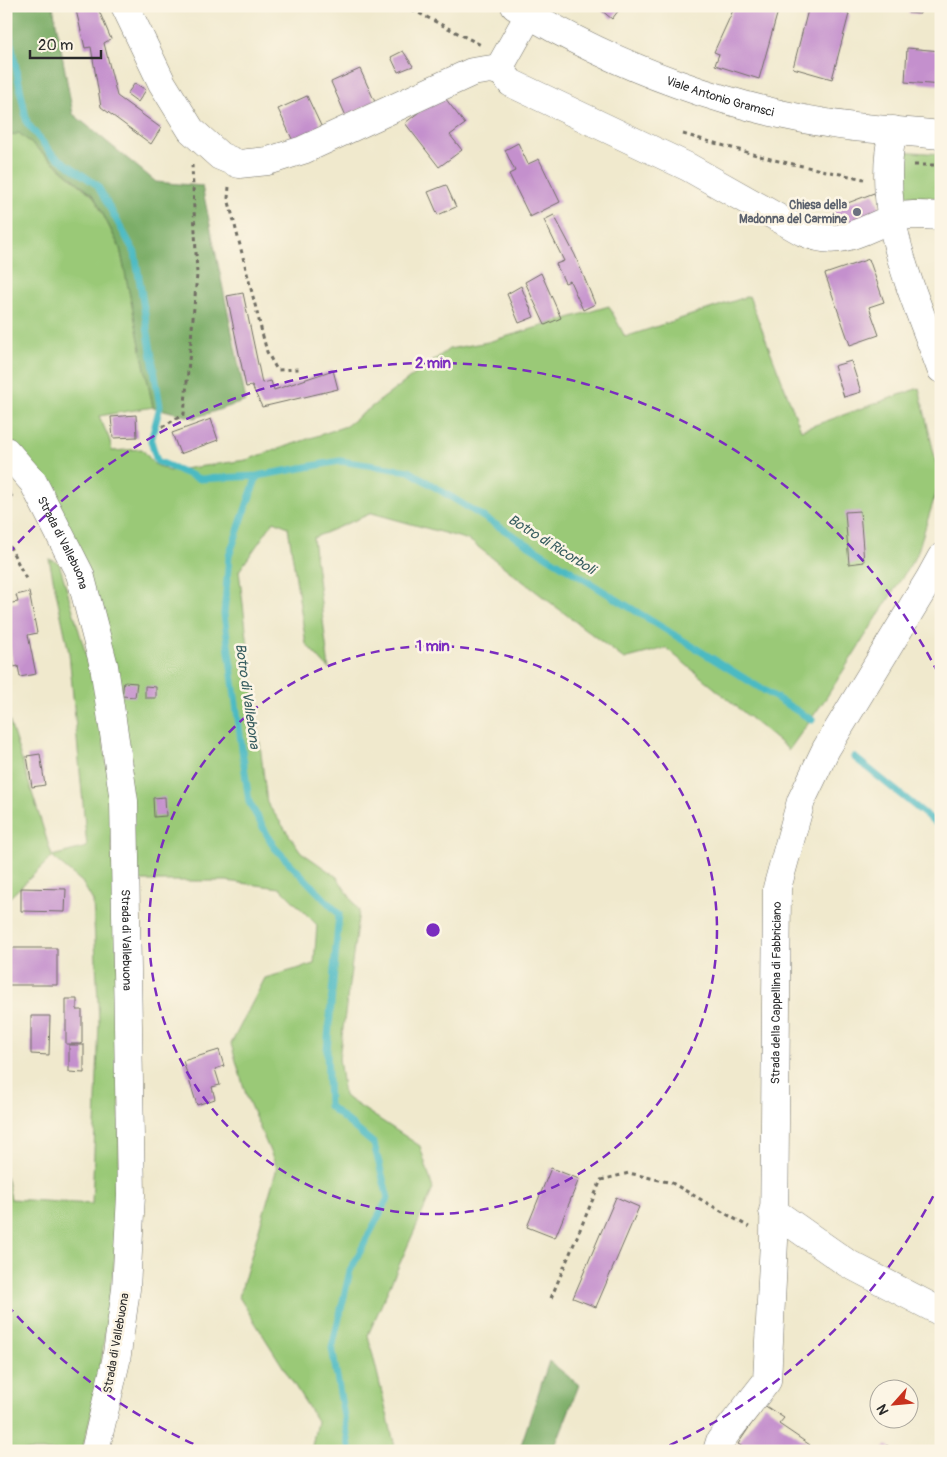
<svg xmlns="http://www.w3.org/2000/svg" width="947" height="1457" font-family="Pangolin,sans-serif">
  <rect width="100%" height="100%" fill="#fcf5e5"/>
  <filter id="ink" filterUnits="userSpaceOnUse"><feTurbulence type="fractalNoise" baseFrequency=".02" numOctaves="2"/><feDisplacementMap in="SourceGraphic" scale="10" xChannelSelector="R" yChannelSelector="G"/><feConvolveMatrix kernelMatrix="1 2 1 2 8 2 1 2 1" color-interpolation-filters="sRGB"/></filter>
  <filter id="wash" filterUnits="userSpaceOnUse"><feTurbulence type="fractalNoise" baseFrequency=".0096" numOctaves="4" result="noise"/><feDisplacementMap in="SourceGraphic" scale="20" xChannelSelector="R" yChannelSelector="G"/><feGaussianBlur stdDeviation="1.12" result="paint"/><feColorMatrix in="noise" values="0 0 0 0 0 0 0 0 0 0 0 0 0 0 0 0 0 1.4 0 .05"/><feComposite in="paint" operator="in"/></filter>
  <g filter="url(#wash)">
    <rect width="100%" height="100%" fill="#f0e9cd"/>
    <path fill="#9ac977" stroke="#627a51" d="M19 133 94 197 120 248 153 407 99 416 109 438 112 451 142 449 154 464 169 471 246 460 346 426 449 349 488 342 609 306 625 337 749 296 801 430 919 388 940 480 917 554 826 698 789 750 666 648 624 659 469 540 372 513 313 538 329 669 306 644 288 527 274 521 239 571 267 803 301 852 337 877 359 911 339 1058 344 1096 420 1146 433 1189 368 1335 396 1451H311L317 1421 239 1297 277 1168 247 1098 231 1044 265 978 314 964 317 925 280 888 226 881H138L112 663 6 439V389L11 388 6 330V137Z
      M900 151 941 154V198L899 195Z
      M49 559 59 563 95 685 109 780 120 1007 119 1225 98 1387 82 1451H6V1176L11 1199 92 1204 99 1022 93 901 82 882 52 857 6 901V710L52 856 87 847 69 653Z"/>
    <path fill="#7bad68" stroke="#536c4a" d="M6 6H53L73 114 156 182 202 186 246 401 194 418 153 407 120 248 94 196 19 133 6 137Z
      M549 1361 579 1385 553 1451H519Z"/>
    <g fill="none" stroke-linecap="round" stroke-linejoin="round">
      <path stroke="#4cbac3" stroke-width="7" d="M6 18 27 123 51 153 97 185 135 253 160 406 151 441 157 461 200 479 257 476 229 556 224 614 249 802 274 847 339 914 327 1050 329 1106 374 1144 388 1198 350 1271 332 1348 350 1451
        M257 476 340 461 409 471 812 720
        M854 757 941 827"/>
    </g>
    <g id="blocks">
      <path fill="#c490cd" d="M75 6H97L111 39 104 43 117 96 161 128 151 144 101 107 91 47 85 48Z
        M596 6H622L612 19Z
        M735 6H762L778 11 759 79 715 65 719 54 714 52Z
        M809 6H820L849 14 832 79 793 68Z
        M909 6H920V14L908 13Z
        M907 48 941 51V85L905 82Z
        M403 51 413 66 398 72 391 57Z
        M360 69 375 102 346 116 331 82Z
        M135 83 146 90 138 102 127 94Z
        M442 94 465 124 450 135 462 150 439 167 405 123Z
        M307 96 322 128 293 141 278 109Z
        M518 143 528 164 539 159 560 202 530 217 509 174 515 171 505 150Z
        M446 185 456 207 438 215 428 192Z
        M874 193 882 214 841 230 832 209Z
        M554 215 575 255 595 304 583 310 570 281 565 283 556 264 564 261 544 220Z
        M869 259 884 302 869 307 879 335 850 345 825 274Z
        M541 273 561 318 545 325 525 282Z
        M521 286 534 317 519 323 507 294Z
        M243 293 262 383 271 381 274 390 333 370 338 389 262 407 252 386 246 387 227 296Z
        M851 361 861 392 844 397 834 366Z
        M136 415 137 437 113 438 111 417Z
        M211 419 218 440 180 454 172 433Z
        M6 488 13 496 6 502Z
        M860 511 864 562 849 564 845 512Z
        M29 592 37 633 28 635 36 674 20 677 18 666 14 667 6 628V604L18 602 16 595Z
        M124 682 137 683 135 697 122 696Z
        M145 686 156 687V698H145Z
        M40 754 45 785 32 787 27 756Z
        M165 797 166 816 154 817 153 798Z
        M21 888 66 889 65 912 21 911Z
        M6 948H57V985H6Z
        M66 999H77V1010H82V1044H66Z
        M31 1016H50L49 1055 31 1054Z
        M69 1045H84V1073L69 1072Z
        M219 1050 224 1066 215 1069 220 1085 212 1087 215 1099 197 1105 183 1061Z
        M551 1168 579 1179 555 1238 527 1227Z
        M616 1197 639 1207 596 1307 573 1298Z
        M764 1405 784 1418 779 1424 810 1445 806 1451H749L738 1444Z
        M887 1445 893 1451H882Z"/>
    </g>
  </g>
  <g filter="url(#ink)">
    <use href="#blocks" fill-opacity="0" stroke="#706e64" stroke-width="1"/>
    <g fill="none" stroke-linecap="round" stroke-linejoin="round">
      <g stroke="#706e64" stroke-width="29">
        <g id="minor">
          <path d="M125 6 162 83 191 130 220 156 239 164 268 161 303 150 472 72 492 69 502 72"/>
          <path d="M529 15 502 63V72L511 83 688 167 803 232C839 248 858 232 891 219 906 213 925 215 941 216"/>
          <path d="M893 130C874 215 913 291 941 369"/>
          <path id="s1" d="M6 451 33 482 80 574 104 666 124 801 131 1195 126 1289 116 1361 95 1451"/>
          <path d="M773 1211 847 1263 941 1312"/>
          <path id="s2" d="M717 1451 720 1441 767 1381 774 1241 777 888 801 801 826 749 930 578 941 558"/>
        </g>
      </g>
      <g stroke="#706e64" stroke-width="29">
        <g id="major">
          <path id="s3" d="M515 6C617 68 735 112 854 127 883 130 912 132 941 135"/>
        </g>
      </g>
      <path stroke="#706e64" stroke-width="3" stroke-dasharray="4 4" stroke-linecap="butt" d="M405 6 481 45
        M683 134 774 160 864 179
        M914 165H941
        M229 187 228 198 267 352 277 370 301 369
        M162 427 184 414 197 275 192 165
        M6 539 26 579
        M551 1298 601 1180 629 1173 672 1183 749 1227"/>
      <use href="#minor" stroke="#fff" stroke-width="28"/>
      <use href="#major" stroke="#fff" stroke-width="28"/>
    </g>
  </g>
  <g fill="none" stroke="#7b2cbf" stroke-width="2.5" stroke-dasharray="9 6">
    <circle cx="433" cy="930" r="284"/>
    <path d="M940 1183A567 567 0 0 1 659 1450M207 1450A567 567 0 0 1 8 1306M8 554A567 567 0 0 1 940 677"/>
  </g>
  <circle fill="#6b7280" stroke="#fcf5e5" stroke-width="2" cx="857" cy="212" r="5"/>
  <g text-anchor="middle" stroke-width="5" stroke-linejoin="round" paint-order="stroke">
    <g font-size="12" fill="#2b2b2b" stroke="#fcf5e5">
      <text dy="4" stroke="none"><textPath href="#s3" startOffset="225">Viale Antonio Gramsci</textPath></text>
      <text dy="4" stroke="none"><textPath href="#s1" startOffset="109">Strada di Vallebuona</textPath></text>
      <text dy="4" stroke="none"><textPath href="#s1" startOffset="515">Strada di Vallebuona</textPath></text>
      <text dy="4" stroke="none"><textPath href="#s2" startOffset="475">Strada della Cappellina di Fabbriciano</textPath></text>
      <text transform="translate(116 1343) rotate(-80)" y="4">Strada di Vallebuona</text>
    </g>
    <g font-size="12" font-weight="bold" fill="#5b616d" stroke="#fcf5e5" text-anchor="end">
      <text x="847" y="209">Chiesa della<tspan x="847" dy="14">Madonna del Carmine</tspan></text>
    </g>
    <g font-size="14" font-style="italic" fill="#375d60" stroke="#fcf5e5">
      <text transform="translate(552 544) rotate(32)" y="5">Botro di Ricorboli</text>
      <text transform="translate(248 696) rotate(82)" y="5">Botro di Vallebona</text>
    </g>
  </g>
  <circle cx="433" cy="930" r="8" fill="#7b2cbf" stroke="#fcf5e5" stroke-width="2.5"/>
  <g font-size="15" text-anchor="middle" font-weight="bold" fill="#7b2cbf" stroke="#fcf5e5" stroke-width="5" stroke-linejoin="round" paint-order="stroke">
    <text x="433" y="368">2 min</text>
    <text x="433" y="651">1 min</text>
  </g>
  <rect width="947" height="1457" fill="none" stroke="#fcf5e5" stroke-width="25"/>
  <g transform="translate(894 1404) rotate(243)"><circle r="24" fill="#fcf5e5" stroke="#a8a49b"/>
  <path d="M0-4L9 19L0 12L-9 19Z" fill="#c8321e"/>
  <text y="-8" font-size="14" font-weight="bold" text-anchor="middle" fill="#2b2b2b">N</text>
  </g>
  <path d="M30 50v8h71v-8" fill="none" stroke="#2b2b2b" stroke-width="2.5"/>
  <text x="38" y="50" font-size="15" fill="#2b2b2b" stroke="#fcf5e5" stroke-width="4" paint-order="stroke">20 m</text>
</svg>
